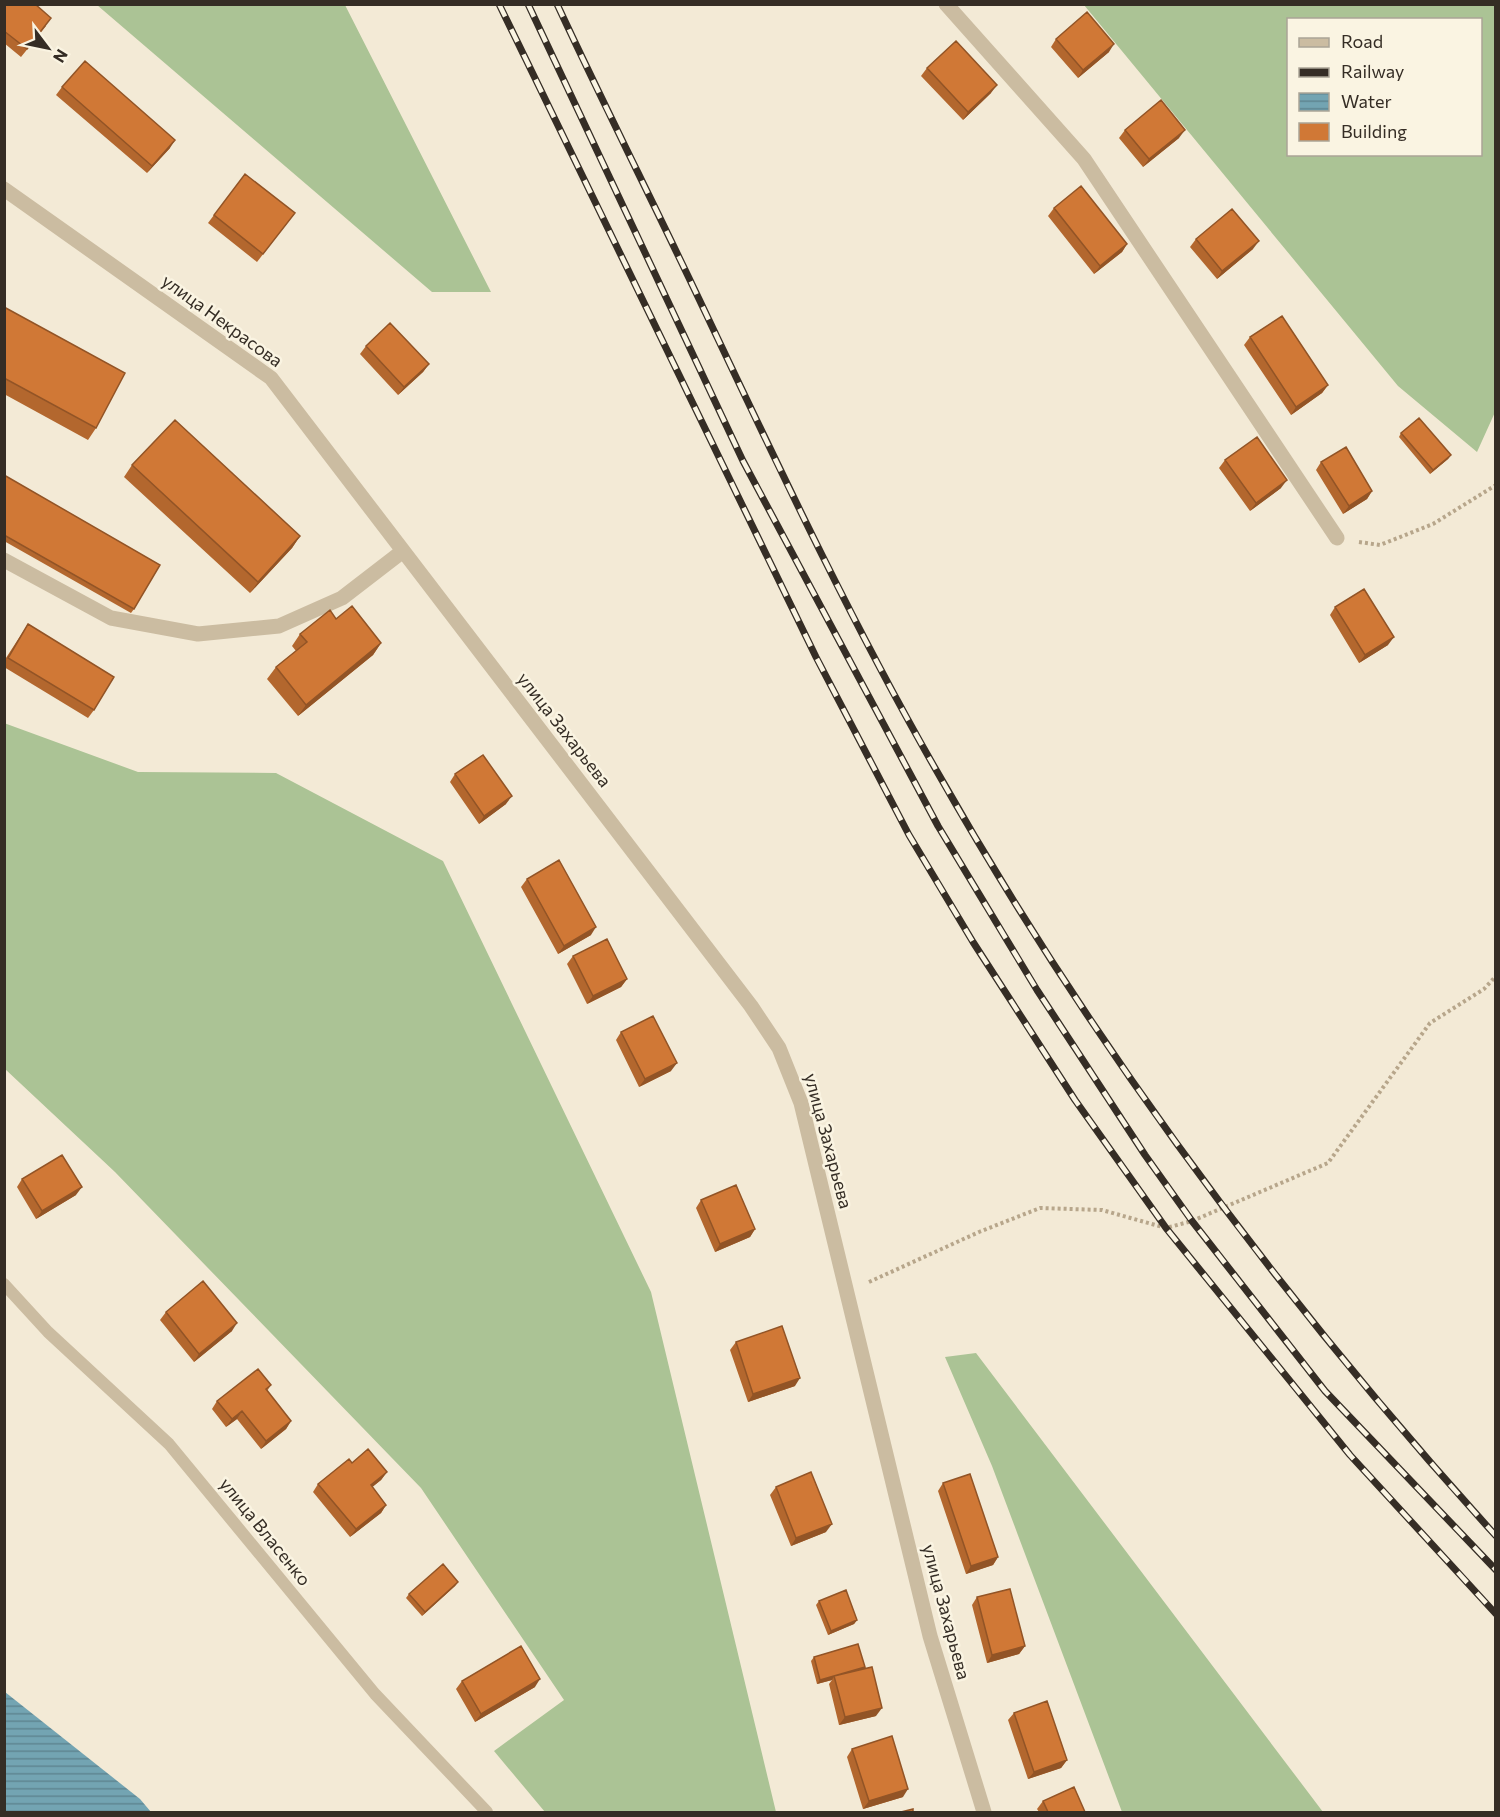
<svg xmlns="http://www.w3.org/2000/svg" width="1500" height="1817" font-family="Commissioner,sans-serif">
  <defs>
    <pattern id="water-rules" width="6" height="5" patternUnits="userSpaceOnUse" patternTransform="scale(1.5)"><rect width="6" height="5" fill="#73a4b2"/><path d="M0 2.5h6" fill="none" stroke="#5f8691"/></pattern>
  </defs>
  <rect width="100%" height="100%" fill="#f3ead6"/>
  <path fill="#abc395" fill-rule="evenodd" d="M97 5H345L491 292H432Z
    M1084 5H1495L1496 410 1477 452 1398 386ZM1288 20H1480V154H1288Z
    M4 723 138 772 276 773 443 861 651 1292 776 1812H545L494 1751 564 1700 421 1488 115 1172 5 1069Z
    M976 1353 1323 1812H1122L992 1466 945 1357Z"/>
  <path fill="url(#water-rules)" d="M5 1692 140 1799 151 1812H5Z"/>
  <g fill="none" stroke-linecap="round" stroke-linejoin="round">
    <path stroke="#b7a68b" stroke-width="4" stroke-dasharray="3 3" stroke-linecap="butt" d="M1359 542 1380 545 1433 524 1496 485
      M869 1282 979 1232 1040 1208 1102 1210 1166 1228 1192 1221 1328 1163 1430 1023 1484 989 1496 976"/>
    <path stroke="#cbbca1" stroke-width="12" d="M4 1284 48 1332 169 1444 375 1694 487 1812"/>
    <path stroke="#cbbca1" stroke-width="15" d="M946 4 1084 159 1337 538
      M4 189 271 378 751 1006 779 1048 801 1103 930 1636 984 1812
      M4 560 111 618 198 634 279 626 342 598 403 551"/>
    <g stroke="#352d25" stroke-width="7">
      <path id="rail" d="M499 4 816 657 909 835 973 942 1075 1100 1166 1228 1350 1455 1496 1614
        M528 4 743 461 938 826 1037 990 1145 1155 1192 1221 1325 1391 1496 1570
        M557 4C603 103 652 200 699 299 774 457 848 616 935 768 1091 1044 1283 1301 1496 1536"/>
    </g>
    <use href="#rail" stroke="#faf4e2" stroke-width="4.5" stroke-dasharray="14" stroke-linecap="butt"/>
  </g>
  <path fill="#b3672e" d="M4 4 46 26 21 57 4 43Z
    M1056 39 1109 52 1078 78 1051 47Z
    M927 68 991 93 963 120 921 76Z
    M62 87 170 148 147 173 56 95Z
    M1125 130 1179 138 1143 167 1119 138Z
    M1054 208 1127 244 1122 252 1094 274 1048 216Z
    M295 213 257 262 208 223 214 215Z
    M1196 239 1253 249 1217 279 1190 247Z
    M4 307 96 428 88 440 4 394Z
    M1250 337 1328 385 1322 393 1291 415 1244 345Z
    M366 346 429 364 423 372 398 395 360 354Z
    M1401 433 1451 455 1448 459 1430 474 1399 437Z
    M1225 460 1281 488 1250 511 1219 468Z
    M1321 462 1372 491 1367 499 1343 514 1316 470Z
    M132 465 300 536 292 548 250 593 124 477Z
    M4 475 134 609 131 613 4 541Z
    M1335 607 1388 645 1359 663 1330 615Z
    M336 619 381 643 373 655 298 716 267 679 276 667 296 651 292 646 300 634Z
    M28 624 94 710 88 718 4 667V661Z
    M455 774 506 804 479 824 450 782Z
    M527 879 591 935 558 954 521 887Z
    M573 956 627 979 621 987 587 1004 567 964Z
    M621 1032 671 1071 639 1087 616 1040Z
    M22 1179 76 1195 36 1219 17 1187Z
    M701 1200 755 1229 750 1237 715 1252 696 1208Z
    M166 1312 232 1331 194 1362 160 1320Z
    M736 1342 795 1386 748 1402 730 1350Z
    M271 1385 267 1391 291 1421 286 1429 261 1449 237 1419 226 1427 212 1409 217 1401Z
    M352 1463 387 1472 381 1480 372 1487 386 1505 381 1513 350 1537 313 1492 318 1484Z
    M943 1483 998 1557 993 1565 966 1574 938 1491Z
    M776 1487 826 1532 791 1546 770 1495Z
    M458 1582 455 1586 422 1616 406 1598 409 1594Z
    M977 1597 1025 1646 1019 1654 987 1663 972 1605Z
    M819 1601 857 1620 854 1624 828 1635 816 1605Z
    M814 1657 864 1669 876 1716 839 1725 829 1684 832 1680 817 1684 811 1661Z
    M462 1681 535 1687 475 1722 456 1689Z
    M1014 1713 1067 1760 1061 1768 1028 1779 1008 1720Z
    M852 1749 903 1797 863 1809 847 1757Z
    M1043 1801 1085 1812H1039L1037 1809Z"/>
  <path fill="#925426" d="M1114 44 1109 52 1078 78 1083 70Z
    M997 85 991 93 963 120 968 112Z
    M1185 130 1179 138 1143 167 1149 159Z
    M175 140 170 148 147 173 152 166Z
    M1259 241 1253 249 1217 279 1222 271Z
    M1127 244 1122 252 1094 274 1100 266Z
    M429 364 423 372 398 395 404 387Z
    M1328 385 1322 393 1291 415 1296 407Z
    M1451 455 1448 459 1430 474 1433 470Z
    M1287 480 1281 488 1250 511 1256 503Z
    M1372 491 1367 499 1343 514 1349 506Z
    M300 536 292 548 250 593 258 582Z
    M1394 637 1388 645 1359 663 1365 655Z
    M381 643 373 655 298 716 306 705Z
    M512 796 506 804 479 824 484 816Z
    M596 927 591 935 558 954 564 946Z
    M627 979 621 987 587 1004 593 996Z
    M677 1063 671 1071 639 1087 645 1079Z
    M82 1187 76 1195 36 1219 42 1211Z
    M755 1229 750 1237 715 1252 720 1244Z
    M237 1323 232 1331 194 1362 199 1354Z
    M800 1378 795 1386 748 1402 753 1394Z
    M242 1411 237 1419 226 1427 232 1419Z
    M291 1421 286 1429 261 1449 266 1441Z
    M387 1472 381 1480 365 1493 371 1485Z
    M386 1505 381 1513 350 1537 356 1529Z
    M832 1524 826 1532 791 1546 796 1538Z
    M998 1557 993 1565 966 1574 971 1566Z
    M458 1582 455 1586 422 1616 425 1612Z
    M857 1620 854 1624 828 1635 831 1631Z
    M1025 1646 1019 1654 987 1663 992 1655Z
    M865 1667 862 1671 834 1676 832 1680 817 1684 820 1680Z
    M540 1679 535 1687 475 1722 481 1714Z
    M882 1708 876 1716 839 1725 845 1717Z
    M1067 1760 1061 1768 1028 1779 1034 1772Z
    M908 1789 903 1797 863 1809 869 1801Z"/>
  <path fill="#d07836" stroke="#925426" stroke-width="1.5" d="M4 4H35L51 18 27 49 4 31Z
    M1087 12 1114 44 1083 70 1056 39Z
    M956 41 997 85 968 112 927 68Z
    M85 61 175 140 152 166 62 87Z
    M1161 100 1185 130 1149 159 1125 130Z
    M245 174 295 213 263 254 214 215Z
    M1081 186 1127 244 1100 266 1054 208Z
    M1232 209 1259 241 1222 271 1196 239Z
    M4 307 125 373 96 428 4 378Z
    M1282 316 1328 385 1296 407 1250 337Z
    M390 323 429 364 404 387 366 346Z
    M1419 418 1451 455 1433 470 1401 433Z
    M175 420 300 536 258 582 132 465Z
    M1257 437 1287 480 1256 503 1225 460Z
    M1346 447 1372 491 1349 506 1321 462Z
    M4 475 160 565 134 609 4 535Z
    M1364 589 1394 637 1365 655 1335 607Z
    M352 606 381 643 306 705 276 667 307 642 300 634 330 610 336 619Z
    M28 624 114 677 94 710 8 658Z
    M483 755 512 796 484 816 455 774Z
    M559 860 596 927 564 946 527 879Z
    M607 939 627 979 593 996 573 956Z
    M653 1016 677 1063 645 1079 621 1032Z
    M62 1155 82 1187 42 1211 22 1179Z
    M736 1185 755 1229 720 1244 701 1200Z
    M203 1281 237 1323 199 1354 166 1312Z
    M782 1326 800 1378 753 1394 736 1342Z
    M258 1369 271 1385 266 1389 291 1421 266 1441 242 1411 232 1419 217 1401Z
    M368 1449 387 1472 371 1485 386 1505 356 1529 318 1484 349 1459 352 1463Z
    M811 1472 832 1524 796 1538 776 1487Z
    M970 1474 998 1557 971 1566 943 1483Z
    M443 1564 458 1582 425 1612 409 1594Z
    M1010 1589 1025 1646 992 1655 977 1597Z
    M846 1590 857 1620 831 1631 819 1601Z
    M858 1644 865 1667 820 1680 814 1657Z
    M521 1646 540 1679 481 1714 462 1681Z
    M872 1667 882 1708 845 1717 834 1676Z
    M1047 1701 1067 1760 1034 1772 1014 1713Z
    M892 1736 908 1789 869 1801 852 1749Z
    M1074 1787 1085 1812H1048L1043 1801Z
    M913 1809V1812H901Z"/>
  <g text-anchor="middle" stroke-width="5" stroke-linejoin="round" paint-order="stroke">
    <g font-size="18" fill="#352d25" stroke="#faf4e2">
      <text transform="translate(222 321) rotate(36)" y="6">улица Некрасова</text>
      <text transform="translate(564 730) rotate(52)" y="6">улица Захарьева</text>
      <text transform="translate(828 1141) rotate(75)" y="6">улица Захарьева</text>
      <text transform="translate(265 1532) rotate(51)" y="6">улица Власенко</text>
      <text transform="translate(946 1612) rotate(75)" y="6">улица Захарьева</text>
    </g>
  </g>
  <rect width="1500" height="1817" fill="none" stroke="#352d25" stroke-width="12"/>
  <rect x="1287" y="18" width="195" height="138" fill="#faf4e2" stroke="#aba496" stroke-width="1.5"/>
  <rect x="1299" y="38" width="30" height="9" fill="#cbbca1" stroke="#aba496" stroke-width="1.5"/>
  <text x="1341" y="48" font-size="18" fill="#352d25">Road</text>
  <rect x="1299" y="68" width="30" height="9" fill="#352d25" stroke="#aba496" stroke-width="1.5"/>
  <text x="1341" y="78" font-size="18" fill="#352d25">Railway</text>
  <rect x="1299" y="93" width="30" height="18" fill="url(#water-rules)" stroke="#aba496" stroke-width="1.5"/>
  <text x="1341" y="108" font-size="18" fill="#352d25">Water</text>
  <rect x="1299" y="123" width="30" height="18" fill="#d07836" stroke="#aba496" stroke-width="1.5"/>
  <text x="1341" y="138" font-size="18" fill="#352d25">Building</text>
  <g transform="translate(48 48) rotate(122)" stroke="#faf4e2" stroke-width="4.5" paint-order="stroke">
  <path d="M0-4.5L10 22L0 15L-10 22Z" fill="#352d25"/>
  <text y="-9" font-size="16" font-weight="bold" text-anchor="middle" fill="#352d25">N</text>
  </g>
</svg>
